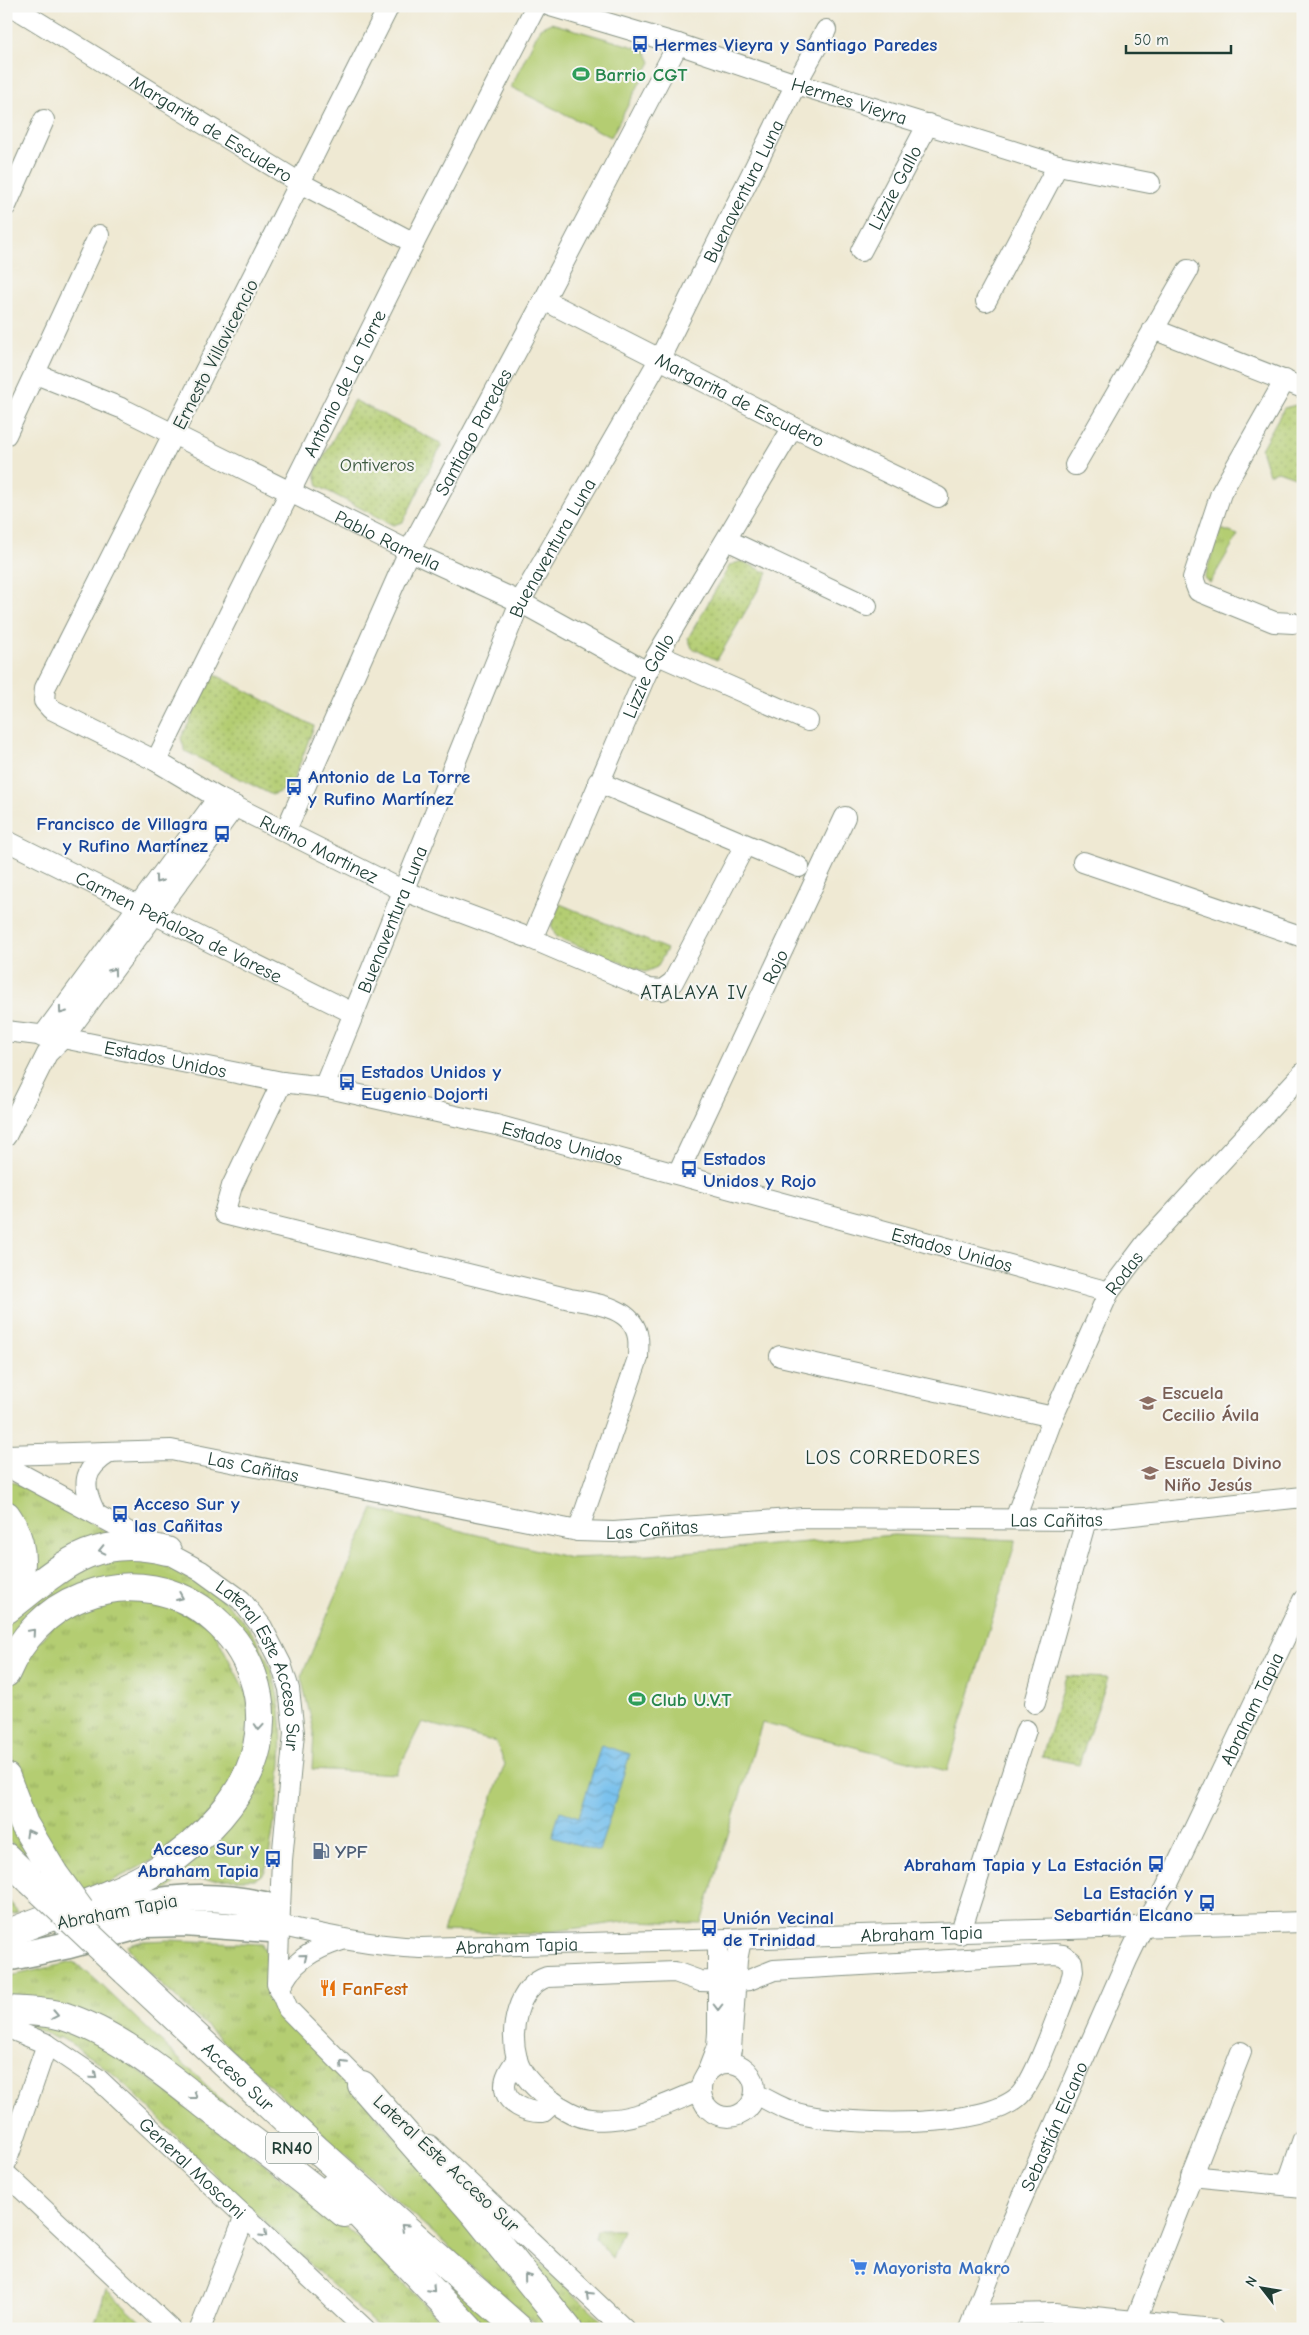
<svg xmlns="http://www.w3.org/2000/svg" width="1309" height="2335" font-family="'Comic Neue',sans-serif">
  <defs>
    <pattern id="grass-tufts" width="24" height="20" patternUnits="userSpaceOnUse" patternTransform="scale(1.25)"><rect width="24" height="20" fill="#b4cd72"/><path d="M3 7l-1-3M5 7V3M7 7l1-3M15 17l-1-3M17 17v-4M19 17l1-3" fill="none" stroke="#92a85e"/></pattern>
    <pattern id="park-dots" width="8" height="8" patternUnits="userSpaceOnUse" patternTransform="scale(1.25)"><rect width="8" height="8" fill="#b4cd72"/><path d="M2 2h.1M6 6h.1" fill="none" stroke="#92a85e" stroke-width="1.8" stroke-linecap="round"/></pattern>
    <pattern id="water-waves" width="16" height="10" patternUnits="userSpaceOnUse" patternTransform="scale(1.25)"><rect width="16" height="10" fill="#72beec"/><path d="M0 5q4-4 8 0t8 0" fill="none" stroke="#5d9cc0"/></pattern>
  </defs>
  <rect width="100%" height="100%" fill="#f6f6f2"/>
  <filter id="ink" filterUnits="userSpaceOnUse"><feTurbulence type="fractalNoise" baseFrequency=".02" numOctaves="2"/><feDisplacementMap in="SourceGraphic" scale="10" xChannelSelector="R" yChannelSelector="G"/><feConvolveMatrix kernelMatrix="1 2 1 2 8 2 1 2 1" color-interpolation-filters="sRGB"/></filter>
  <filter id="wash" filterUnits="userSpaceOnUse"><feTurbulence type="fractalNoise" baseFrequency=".0096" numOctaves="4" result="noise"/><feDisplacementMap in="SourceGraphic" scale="20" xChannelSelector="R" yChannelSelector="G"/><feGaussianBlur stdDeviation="1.12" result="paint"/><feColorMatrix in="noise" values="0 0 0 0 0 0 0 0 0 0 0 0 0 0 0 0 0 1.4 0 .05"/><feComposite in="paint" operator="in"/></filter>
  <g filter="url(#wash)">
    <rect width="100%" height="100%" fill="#efe9d3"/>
    <path fill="url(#grass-tufts)" stroke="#6a8553" d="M1221 529 1238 535 1210 583 1204 578Z
      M6 1478 113 1535 27 1587 6 1504Z
      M118 1552C137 1556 160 1558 177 1566 188 1571 198 1582 208 1589 305 1658 284 1760 268 1862L264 1873 255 1879 179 1880 168 1889 130 1895 257 1764 238 1636 111 1583 6 1661V1618L33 1594Z
      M142 1595 212 1627 252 1704 241 1774 181 1846 84 1895 63 1872 18 1782 9 1743 8 1725 10 1693 18 1667 66 1612Z
      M6 1791 45 1873 6 1838Z
      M6 1897 18 1912 6 1915Z
      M170 1940 262 1944V1948H265L269 1984 332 2064 561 2329H541L312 2125 143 1967 127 1946 143 1941Z
      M73 1962 94 1978 269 2145 29 1999 6 1994V1977Z
      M20 2021 93 2036 335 2218 376 2254 448 2329H380C322 2275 264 2222 207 2167 160 2122 118 2068 59 2037L57 2039Z
      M482 2207 610 2329H576Z
      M597 2230H623L612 2258 595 2239Z
      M406 2241 504 2329H483L447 2292Z"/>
    <path fill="url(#park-dots)" stroke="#6a8553" d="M354 400 442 444 403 522 393 525 318 486 315 473Z
      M1296 405 1303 408V480L1278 471 1269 474 1261 449 1284 408Z
      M742 561 768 573 717 660 692 648 688 638 730 565Z
      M214 674 314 726 291 787 272 795 185 751 181 738Z
      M560 904 667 949 657 967 645 972 556 937 551 925Z
      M1066 1676 1108 1678 1079 1764 1042 1757Z
      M106 2289 148 2329H93Z"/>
    <path fill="#b4cd72" stroke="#6a8553" d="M551 23 645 50 651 62 611 137 511 87 540 28Z
      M373 1509 570 1558 648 1555 894 1535 1016 1540 947 1771 762 1723 701 1923 631 1921 533 1934 443 1931 505 1764 496 1742 422 1722 396 1774 312 1769 314 1731 301 1677Z"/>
    <path fill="url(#water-waves)" stroke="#487e90" d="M601 1745 630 1754 599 1851 552 1837 560 1811 579 1817Z"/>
  </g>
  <g filter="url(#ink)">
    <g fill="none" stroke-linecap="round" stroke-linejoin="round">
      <g stroke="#879384" stroke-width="22">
        <g id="minor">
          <path id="s1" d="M12 6 300 183 414 243"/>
          <path id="s2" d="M389 6 45 688 44 701 51 709 156 761 218 798 404 891 532 939 649 989 662 990 673 982 745 845"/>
          <path id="s3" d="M550 6 678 44 796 84 1058 165 1150 183"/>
          <path d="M6 206 44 120"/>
          <path id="s4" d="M861 251 928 124"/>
          <path id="s5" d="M544 300 793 427 938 497"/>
          <path d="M986 301 1058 165"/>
          <path d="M1153 329 1303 388"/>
          <path d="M36 374 121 408"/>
          <path d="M1285 380 1221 493 1193 578 1198 591 1274 622 1293 623"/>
          <path id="s6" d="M127 411 409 551 520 602 647 672"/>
          <path d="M6 435 99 235"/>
          <path d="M1075 465 1188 270"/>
          <path d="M727 540 867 606"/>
          <path d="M658 655 808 721"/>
          <path id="s7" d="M156 761 414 243 536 6"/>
          <path d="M598 782 799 867"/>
          <path id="s8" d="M286 830 409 551 544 300 678 44"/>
          <path id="s9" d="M7 841 353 1013"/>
          <path d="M1083 862 1303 937"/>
          <path id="s10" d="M532 939 647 672 793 427"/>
          <path id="s11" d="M6 1031 63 1038 282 1082 324 1087 496 1125 1109 1292"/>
          <path d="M42 1037 218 798"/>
          <path d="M282 1082 232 1186 224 1214 570 1299C594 1303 634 1307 638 1338 639 1344 638 1352 638 1358L578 1531"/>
          <path id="s12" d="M324 1087 520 602 659 360 796 84 826 30"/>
          <path d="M6 1136 47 1054 63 1038 235 806"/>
          <path id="s13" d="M678 1173 845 817"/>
          <path d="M780 1356 1053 1417"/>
          <path id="s14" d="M6 1455 171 1450 578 1531 614 1532 803 1518 1086 1520 1303 1497"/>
          <path id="s15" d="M6 1466 201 1571 241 1600 262 1627 281 1664 289 1689 294 1733 282 1860 277 1983 288 2009 372 2094"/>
          <path d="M96 1514C82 1487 81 1470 109 1453"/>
          <path id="s16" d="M1015 1519 1053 1417 1109 1292 1146 1243 1303 1073"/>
          <path d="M1035 1703 1086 1520"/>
          <path id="s17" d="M279 1925C326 1936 372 1946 421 1948L1303 1922"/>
          <path d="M960 1934 1026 1730"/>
          <path d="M279 1991C290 1962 313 1949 342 1940"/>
          <path id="s18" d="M6 2027 47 2044 97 2078 365 2329"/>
          <path d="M731 2050 737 1960 741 1940"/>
          <path d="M517 2059C512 2067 505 2075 505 2085 504 2104 528 2113 543 2112L554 2102"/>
          <circle cx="728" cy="2090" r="27"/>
          <path d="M707 2073 717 2047 718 2032V1941"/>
          <path d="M701 2090C666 2104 629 2124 591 2119 566 2116 523 2084 517 2059 509 2030 517 1987 547 1977L675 1972 700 1981 729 1982 749 1980 774 1970 1054 1954 1063 1955 1072 1962 1073 1971 1070 1984C1059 2009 1037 2077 1020 2095 985 2130 851 2125 805 2115 787 2112 772 2102 756 2094"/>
          <path d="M429 2145 624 2329"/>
          <path d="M6 2163 47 2044"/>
          <path d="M6 2174 171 2329"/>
          <path d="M1191 2176 1303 2187"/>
          <path d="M1287 2185 1303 2139"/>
          <path d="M974 2315 1055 2313 1213 2329"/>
          <path d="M1135 2322 1241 2052"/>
          <path d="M200 2329 245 2216"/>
          <path id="s19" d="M969 2329 1005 2237 1127 1960 1144 1925 1165 1890 1303 1600"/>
        </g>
      </g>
      <g stroke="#879384" stroke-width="29">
        <path id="major" d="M6 1958 69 1945 146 1924 184 1923 270 1929 279 1925 264 1905C188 1888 137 1905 63 1921"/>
      </g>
      <g stroke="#879384" stroke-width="30">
        <g id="highway">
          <path d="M6 1515C26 1543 26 1579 6 1608"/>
          <path d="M6 1610C60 1568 93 1532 167 1551"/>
          <path d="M6 1673C20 1639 47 1610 81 1597 179 1557 279 1646 257 1747 246 1797 201 1842 159 1869 115 1896 58 1913 9 1933"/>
          <path d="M6 1777 24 1824 54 1874"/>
          <path d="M6 1857 31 1881"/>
          <path id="s20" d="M126 1971 316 2149 519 2329"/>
          <path d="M6 2010C25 2011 45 2011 63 2016 116 2033 162 2071 205 2105 252 2140 298 2175 344 2213"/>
          <path d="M362 2085 475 2214 568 2329"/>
          <path d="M333 2187 469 2329"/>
        </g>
      </g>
      <use href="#minor" stroke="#fff" stroke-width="20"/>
      <use href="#major" stroke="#fff" stroke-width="26"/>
      <use href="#highway" stroke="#fff" stroke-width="28"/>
      <g stroke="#879384" stroke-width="30" stroke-linecap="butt">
        <path id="highway-bridge" d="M54 1874 80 1910
          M31 1881 126 1971"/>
      </g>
      <use href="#highway-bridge" stroke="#fff" stroke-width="28"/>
    </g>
    <defs><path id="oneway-chevron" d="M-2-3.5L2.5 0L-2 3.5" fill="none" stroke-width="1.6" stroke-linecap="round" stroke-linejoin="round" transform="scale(1.25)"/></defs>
    <g stroke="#8f9e9a">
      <use href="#oneway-chevron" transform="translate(158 880) rotate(126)"/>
      <use href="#oneway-chevron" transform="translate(113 971) rotate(-54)"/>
      <use href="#oneway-chevron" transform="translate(62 1011) rotate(126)"/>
      <use href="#oneway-chevron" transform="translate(102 1550) rotate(167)"/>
      <use href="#oneway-chevron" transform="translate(180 1597) rotate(23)"/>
      <use href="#oneway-chevron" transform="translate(32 1632) rotate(-49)"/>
      <use href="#oneway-chevron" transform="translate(259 1727) rotate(94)"/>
      <use href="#oneway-chevron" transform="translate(29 1833) rotate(-119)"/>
      <use href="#oneway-chevron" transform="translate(304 1957) rotate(-39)"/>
      <use href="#oneway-chevron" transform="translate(718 2007) rotate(90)"/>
      <use href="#oneway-chevron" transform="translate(55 2015) rotate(11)"/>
      <use href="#oneway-chevron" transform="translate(343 2064) rotate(-134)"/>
      <use href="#oneway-chevron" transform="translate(94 2076) rotate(40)"/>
      <use href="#oneway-chevron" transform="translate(194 2096) rotate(38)"/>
      <use href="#oneway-chevron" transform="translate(404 2227) rotate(-138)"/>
      <use href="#oneway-chevron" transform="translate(264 2234) rotate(43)"/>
      <use href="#oneway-chevron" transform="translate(527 2277) rotate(-129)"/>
      <use href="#oneway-chevron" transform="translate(432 2289) rotate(47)"/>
      <use href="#oneway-chevron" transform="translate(589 2295) rotate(-136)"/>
    </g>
  </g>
  <defs>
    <g id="bus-bare" transform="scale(1.35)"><path d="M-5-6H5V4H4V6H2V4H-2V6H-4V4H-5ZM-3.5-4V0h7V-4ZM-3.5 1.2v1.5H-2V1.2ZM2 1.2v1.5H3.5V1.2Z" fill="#1a4fb4" stroke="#f6f6f2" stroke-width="2.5" paint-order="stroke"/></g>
    <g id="stadium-bare" transform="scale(1.35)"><path d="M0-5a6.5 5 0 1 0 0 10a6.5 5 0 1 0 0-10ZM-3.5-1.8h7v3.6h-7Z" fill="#2e9e5b" stroke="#f6f6f2" stroke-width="2.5" paint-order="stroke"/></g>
    <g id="school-bare" transform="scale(1.35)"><path d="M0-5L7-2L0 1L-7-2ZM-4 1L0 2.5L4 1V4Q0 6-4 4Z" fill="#8d6e63" stroke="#f6f6f2" stroke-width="2.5" paint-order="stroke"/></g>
    <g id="fuel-bare" transform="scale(1.35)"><path d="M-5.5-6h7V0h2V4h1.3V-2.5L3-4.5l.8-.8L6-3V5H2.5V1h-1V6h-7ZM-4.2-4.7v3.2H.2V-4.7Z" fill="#5c6f8a" stroke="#f6f6f2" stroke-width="2.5" paint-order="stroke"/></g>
    <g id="restaurant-bare" transform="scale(1.35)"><path d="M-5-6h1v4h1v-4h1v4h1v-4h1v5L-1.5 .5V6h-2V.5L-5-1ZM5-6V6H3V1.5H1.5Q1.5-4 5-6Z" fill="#e8710a" stroke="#f6f6f2" stroke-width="2.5" paint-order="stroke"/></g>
    <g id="supermarket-bare" transform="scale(1.35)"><path d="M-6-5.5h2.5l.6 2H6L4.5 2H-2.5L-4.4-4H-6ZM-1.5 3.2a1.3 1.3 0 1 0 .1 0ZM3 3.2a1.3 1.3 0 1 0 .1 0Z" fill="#3f7fe0" stroke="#f6f6f2" stroke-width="2.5" paint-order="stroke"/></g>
  </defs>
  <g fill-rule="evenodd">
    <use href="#bus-bare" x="640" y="44"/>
    <use href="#stadium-bare" x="581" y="74"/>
    <use href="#bus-bare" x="294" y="787"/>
    <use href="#bus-bare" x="222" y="834"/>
    <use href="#bus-bare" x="347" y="1082"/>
    <use href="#bus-bare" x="689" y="1169"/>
    <use href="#school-bare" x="1148" y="1403"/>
    <use href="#school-bare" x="1150" y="1473"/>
    <use href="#bus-bare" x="120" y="1514"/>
    <use href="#stadium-bare" x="637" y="1699"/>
    <use href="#fuel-bare" x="321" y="1851"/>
    <use href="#bus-bare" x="273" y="1859"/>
    <use href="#bus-bare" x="1156" y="1864"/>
    <use href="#bus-bare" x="1207" y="1903"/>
    <use href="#bus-bare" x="709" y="1928"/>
    <use href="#restaurant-bare" x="328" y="1988"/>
    <use href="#supermarket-bare" x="859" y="2267"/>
  </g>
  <g text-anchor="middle" stroke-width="4.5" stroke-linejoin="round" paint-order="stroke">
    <rect fill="#f6f6f2" stroke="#60746d" stroke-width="1" x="266" y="2132.5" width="52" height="31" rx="4"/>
    <g font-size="18" font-weight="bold" fill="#1f3d34">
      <text x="292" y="2154">RN40</text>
    </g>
    <g font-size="19" font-weight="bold" fill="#164399" stroke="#f6f6f2" text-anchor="start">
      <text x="654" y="51">Hermes Vieyra y Santiago Paredes</text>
      <text x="308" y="783">Antonio de La Torre<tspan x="308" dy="22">y Rufino Martínez</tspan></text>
      <text x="208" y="830" text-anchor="end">Francisco de Villagra<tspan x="208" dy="22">y Rufino Martínez</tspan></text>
      <text x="361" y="1078">Estados Unidos y<tspan x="361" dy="22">Eugenio Dojorti</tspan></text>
      <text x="703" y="1165">Estados<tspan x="703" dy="22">Unidos y Rojo</tspan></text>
      <text x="134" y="1510">Acceso Sur y<tspan x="134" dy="22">las Cañitas</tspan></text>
      <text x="259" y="1855" text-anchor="end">Acceso Sur y<tspan x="259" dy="22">Abraham Tapia</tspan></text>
      <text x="1142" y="1871" text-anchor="end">Abraham Tapia y La Estación</text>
      <text x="1193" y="1899" text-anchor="end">La Estación y<tspan x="1193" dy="22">Sebartián Elcano</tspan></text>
      <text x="723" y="1924">Unión Vecinal<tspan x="723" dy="22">de Trinidad</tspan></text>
    </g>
    <g font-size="19" font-weight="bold" fill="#27864d" stroke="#f6f6f2" text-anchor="start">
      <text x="595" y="81">Barrio CGT</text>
      <text x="651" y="1706">Club U.V.T</text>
    </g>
    <g font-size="19" fill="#1f3d34" stroke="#f6f6f2">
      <text dy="7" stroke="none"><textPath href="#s3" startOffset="314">Hermes Vieyra</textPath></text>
      <text dy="7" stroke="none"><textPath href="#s1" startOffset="234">Margarita de Escudero</textPath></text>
      <text dy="7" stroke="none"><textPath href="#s4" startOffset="72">Lizzie Gallo</textPath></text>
      <text dy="7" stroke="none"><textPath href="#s12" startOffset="991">Buenaventura Luna</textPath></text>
      <text transform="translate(215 354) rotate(-63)" y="7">Ernesto Villavicencio</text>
      <text dy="7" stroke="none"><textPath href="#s7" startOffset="422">Antonio de La Torre</textPath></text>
      <text dy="7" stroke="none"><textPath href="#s5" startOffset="220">Margarita de Escudero</textPath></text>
      <text dy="7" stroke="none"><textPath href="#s8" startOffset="440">Santiago Paredes</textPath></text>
      <text dy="7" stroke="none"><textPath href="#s6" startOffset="291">Pablo Ramella</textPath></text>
      <text dy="7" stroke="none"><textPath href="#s12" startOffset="586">Buenaventura Luna</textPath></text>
      <text dy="7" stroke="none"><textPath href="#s10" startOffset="288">Lizzie Gallo</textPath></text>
      <text dy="7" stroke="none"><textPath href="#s2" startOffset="1090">Rufino Martinez</textPath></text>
      <text dy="7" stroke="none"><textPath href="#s12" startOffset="181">Buenaventura Luna</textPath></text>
      <text dy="7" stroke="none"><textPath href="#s9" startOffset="192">Carmen Peñaloza de Varese</textPath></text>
      <text dy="7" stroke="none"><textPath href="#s13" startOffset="228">Rojo</textPath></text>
      <text dy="7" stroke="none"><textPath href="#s11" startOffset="162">Estados Unidos</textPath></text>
      <text dy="7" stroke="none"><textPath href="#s11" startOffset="568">Estados Unidos</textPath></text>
      <text dy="7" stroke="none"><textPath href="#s11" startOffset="972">Estados Unidos</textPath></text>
      <text dy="7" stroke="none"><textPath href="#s16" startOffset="270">Rodas</textPath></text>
      <text dy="7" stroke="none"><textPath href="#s14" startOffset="249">Las Cañitas</textPath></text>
      <text dy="7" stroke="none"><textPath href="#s14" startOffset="1059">Las Cañitas</textPath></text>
      <text dy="7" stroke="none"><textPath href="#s14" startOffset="654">Las Cañitas</textPath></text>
      <text dy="7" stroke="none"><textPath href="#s15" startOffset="339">Lateral Este Acceso Sur</textPath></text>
      <text dy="7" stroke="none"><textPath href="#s19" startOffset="682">Abraham Tapia</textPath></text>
      <text transform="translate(117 1911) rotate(-11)" y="7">Abraham Tapia</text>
      <text dy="7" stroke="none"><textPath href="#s17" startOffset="645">Abraham Tapia</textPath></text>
      <text dy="7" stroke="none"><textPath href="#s17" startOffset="240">Abraham Tapia</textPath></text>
      <text dy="7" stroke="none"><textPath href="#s20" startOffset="154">Acceso Sur</textPath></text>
      <text dy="7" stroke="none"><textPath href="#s19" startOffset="220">Sebastián Elcano</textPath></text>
      <text transform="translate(447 2163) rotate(43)" y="7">Lateral Este Acceso Sur</text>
      <text dy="7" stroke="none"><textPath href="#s18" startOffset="236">General Mosconi</textPath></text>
    </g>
    <g font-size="19" fill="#3d5a40" stroke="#f6f6f2">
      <text x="377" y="471">Ontiveros</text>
    </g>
    <g font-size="19" font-weight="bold" fill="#785e54" stroke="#f6f6f2" text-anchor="start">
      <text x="1162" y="1399">Escuela<tspan x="1162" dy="22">Cecilio Ávila</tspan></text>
      <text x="1164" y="1469">Escuela Divino<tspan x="1164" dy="22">Niño Jesús</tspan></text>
    </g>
    <g font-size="19" font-weight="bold" fill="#4e5e75" stroke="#f6f6f2" text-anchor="start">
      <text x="335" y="1858">YPF</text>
    </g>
    <g font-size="19" font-weight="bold" fill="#c56008" stroke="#f6f6f2" text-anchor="start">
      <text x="342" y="1995">FanFest</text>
    </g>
    <g font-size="19" font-weight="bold" fill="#366cbe" stroke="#f6f6f2" text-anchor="start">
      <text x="873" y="2274">Mayorista Makro</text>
    </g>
    <g font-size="20" letter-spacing="1" fill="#1f3d34" stroke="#f6f6f2">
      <text x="694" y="999">ATALAYA IV</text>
      <text x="893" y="1464">LOS CORREDORES</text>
    </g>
  </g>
  <rect width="1309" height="2335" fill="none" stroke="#f6f6f2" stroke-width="25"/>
  <g transform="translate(1262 2288) rotate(301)" stroke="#f6f6f2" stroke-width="4" paint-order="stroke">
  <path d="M0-4L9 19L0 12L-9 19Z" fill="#1f3d34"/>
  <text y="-8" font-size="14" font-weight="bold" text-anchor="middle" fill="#1f3d34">N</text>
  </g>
  <path d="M1126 45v8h105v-8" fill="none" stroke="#1f3d34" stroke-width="2.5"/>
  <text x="1134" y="45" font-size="15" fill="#1f3d34" stroke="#f6f6f2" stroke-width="4" paint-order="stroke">50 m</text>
</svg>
